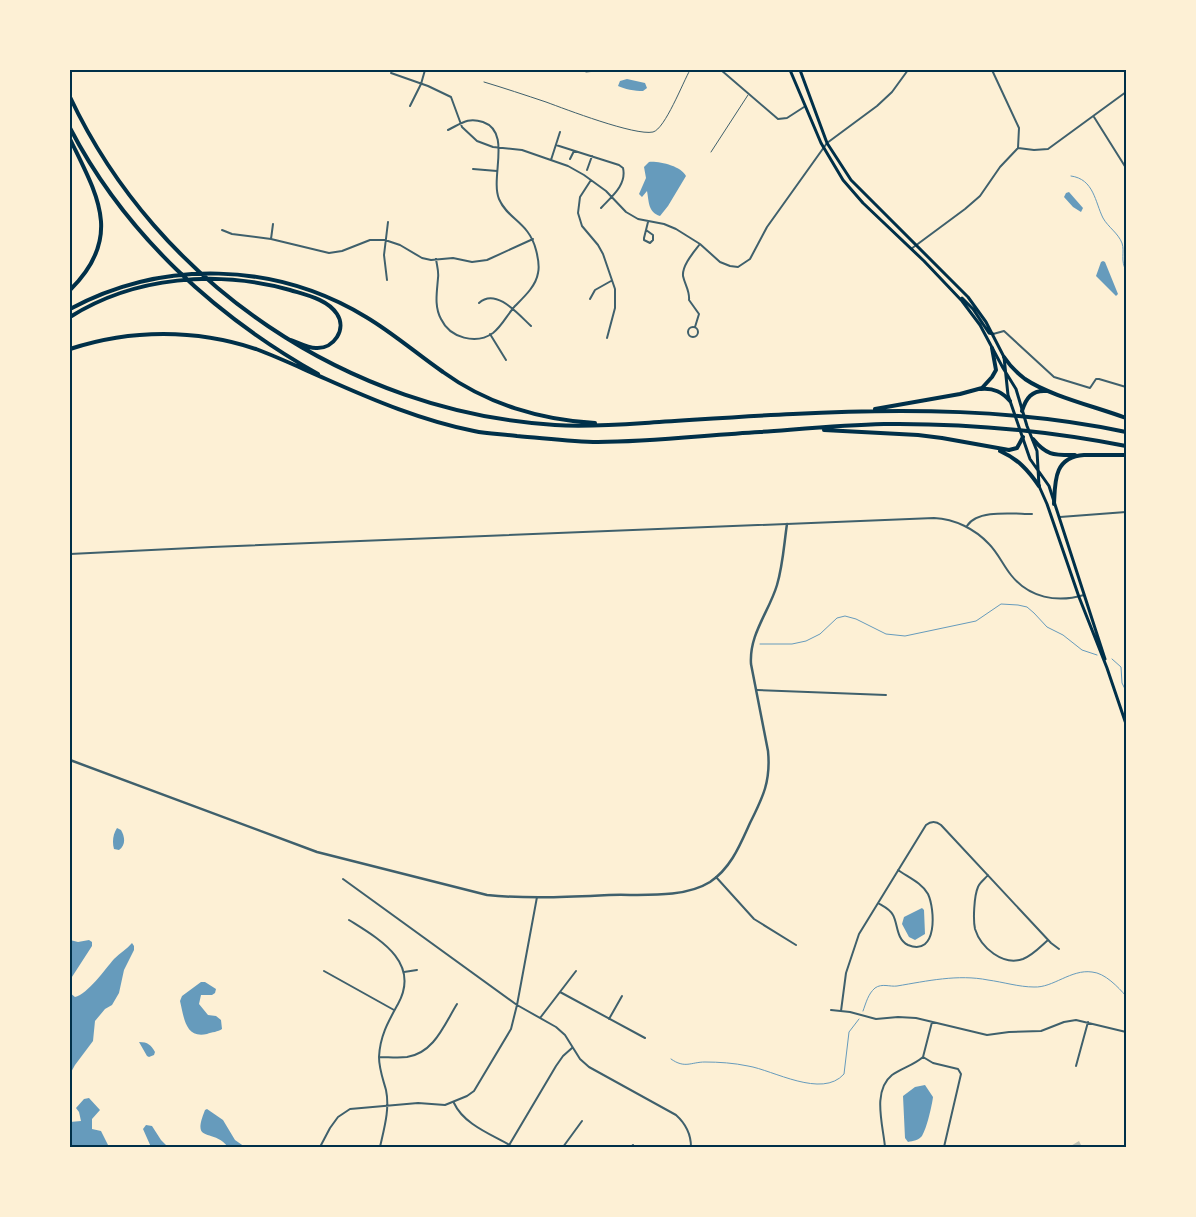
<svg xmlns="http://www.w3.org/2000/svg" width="1196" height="1217" font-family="'Noto Sans',sans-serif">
  <rect width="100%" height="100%" fill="#fdf0d5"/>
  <path fill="#669bbc" d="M627 79 645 83 647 88 643 91C635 91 624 89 618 86L620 81Z
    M649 162C659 161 681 166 686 176L668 206 660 216C648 212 649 202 647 191L642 197 639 194 646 178 644 167Z
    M1069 192 1083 208 1081 212 1073 207 1064 197 1066 193Z
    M1103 261 1105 262 1118 294 1116 296 1096 276 1101 262Z
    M117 828 121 830C125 837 126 845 119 850L114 849C112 842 113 834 117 828Z
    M922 908 924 910 925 934 915 940 909 937 902 924 904 917Z
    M70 940 78 942 89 940 92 942V946L70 980Z
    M132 943 134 946V950L124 970 119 993 112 1005 105 1009 95 1021 93 1041 75 1065 70 1074V993L75 997C88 994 105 969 114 959 120 953 127 949 132 943Z
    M201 982H205L216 989 215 993 212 995H201L199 1004 208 1015 216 1016 221 1020 222 1029C218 1032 212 1032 207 1034 185 1039 184 1017 180 1001L182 996Z
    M139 1042C148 1042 151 1045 155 1052L154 1055 149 1057 147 1056Z
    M925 1085 933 1097C932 1105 927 1128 922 1136 919 1140 913 1141 908 1142L905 1138 903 1096 915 1087Z
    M89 1098 100 1110 92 1119V1129L101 1131 109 1147H70V1122L81 1121 79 1112 76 1108 84 1099Z
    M207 1109 223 1120 235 1140 245 1147H228C212 1127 191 1145 205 1110Z
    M146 1125 152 1126 161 1140 168 1147H151L143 1129Z"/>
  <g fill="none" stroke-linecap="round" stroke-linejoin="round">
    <path stroke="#669bbc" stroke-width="1" d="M1071 176C1094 179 1095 202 1103 218 1108 227 1118 233 1122 243 1125 252 1120 261 1126 270
      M760 644H792L806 641 820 634 837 618 845 616 856 619 886 634 905 636 976 621 1001 604 1018 605 1027 607 1034 613 1047 627 1063 635 1082 650 1097 655
      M1112 659 1121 667 1122 683 1126 691
      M863 1011C866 1003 868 994 875 988 882 983 890 987 897 986 927 981 958 974 988 980 1003 982 1019 987 1034 987 1053 988 1071 969 1092 972 1105 973 1118 987 1126 996
      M671 1059C685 1069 691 1062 705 1062 719 1062 734 1063 748 1066 773 1070 822 1099 844 1074L849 1032 859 1019"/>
  </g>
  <path fill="#bec0b2" d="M1079 1141 1082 1147H1069Z"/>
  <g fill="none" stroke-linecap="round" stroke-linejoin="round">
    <path stroke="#3f606c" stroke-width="1" d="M586 72 606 70
      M484 82C504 88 525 95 546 102 565 109 635 136 653 132 665 129 683 82 690 70
      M711 152 748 95"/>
    <path stroke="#3f606c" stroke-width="2" d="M721 70 778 119 787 118 804 107
      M992 70 1019 128 1018 148
      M391 73 428 86 451 97 462 127 477 141 493 147 522 150 568 166 584 175 606 191 626 212 638 219 664 224 676 229 700 244 720 262 730 266 738 267 750 259 767 227 827 143 877 106 892 92 908 70
      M410 106 421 84 425 70
      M1094 117 1126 168
      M556 145 619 165 623 168C627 185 611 197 601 208
      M570 159 574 151
      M551 160 560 132
      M473 169 497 171
      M587 170 592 156
      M591 180 580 197 578 213 582 226 598 245 603 254 615 289V308L607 338
      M222 230 232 234 271 239 329 253 342 251 370 240H385L400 245 422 258 431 260 453 258 472 262 487 260 533 239
      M646 230 653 235V240L650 243 644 240V238L648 222
      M271 239 273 224
      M911 249 965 209 980 196 1000 167 1018 148 1034 150 1048 149 1126 92
      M436 259C437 266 439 272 438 278 437 292 434 306 441 319 450 338 476 345 493 333 502 326 507 315 515 306 524 297 536 286 538 273 540 265 538 258 536 250 529 222 508 220 499 199 490 177 512 132 483 122 468 117 462 123 448 130
      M387 280 384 255 388 222
      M590 299 595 290 611 281
      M479 303C496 287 519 315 531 326
      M688 332a5 5 0 1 1 10 0a5 5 0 1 1-10 0Z
      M695 327 699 314 689 300C690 291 685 285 683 276 682 265 694 252 700 244
      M490 334 506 360
      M993 334 1004 331 1054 377 1090 388 1096 379H1099L1126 387
      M1060 517 1126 512
      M967 526C977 509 1014 514 1032 514
      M70 554 212 547 934 518C955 519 975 529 989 544 998 553 1003 565 1011 575 1029 598 1057 603 1084 595
      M757 690 886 695
      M988 875C985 879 980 882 978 887 974 896 973 920 975 929 981 948 1003 966 1023 959 1033 955 1040 947 1048 940
      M716 877 754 919 796 945
      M343 879 517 1005 556 1027 565 1035 580 1059 589 1067 676 1115C686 1124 691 1134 691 1147
      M878 903C883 906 890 909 893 915 898 924 896 939 908 945 938 957 935 909 928 894 922 883 908 877 898 870
      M349 920C379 939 421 962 398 1004 388 1022 380 1036 379 1057 379 1069 383 1079 386 1090 390 1109 384 1129 380 1147
      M324 971 394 1010
      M404 972 417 970
      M560 992 645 1038
      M831 1010 850 1012 876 1019 898 1017 916 1018 987 1035 1009 1032 1041 1031 1064 1022 1076 1020 1126 1032
      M841 1011 846 973 859 934 926 825C931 821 936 821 941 825L1051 943 1059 949
      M540 1018 576 971
      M609 1019 622 996
      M379 1057C388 1057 398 1058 407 1057 434 1053 444 1025 457 1004
      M923 1057 933 1063 958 1069 961 1074 944 1147
      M1076 1066 1088 1022
      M454 1103C464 1125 493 1135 513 1147
      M320 1147 330 1128 338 1117 350 1109 418 1103 445 1105 467 1096 474 1091 511 1029 517 1005 537 897
      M508 1147 556 1066 563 1056 572 1048
      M563 1147 582 1121
      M631 1147 633 1145
      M885 1147C883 1125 872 1091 892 1075 902 1068 914 1065 923 1057L932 1022"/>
    <path stroke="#3f606c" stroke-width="2.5" d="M70 760 317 852 487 895C527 899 569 897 609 895 640 894 683 899 710 882 731 868 740 845 750 823 763 797 771 781 768 751L751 664C749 634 769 612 777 585 783 565 784 544 787 524"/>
    <path stroke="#003049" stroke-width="3" d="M790 70 821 143 843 180 863 203 924 261 962 301 980 325 1003 368 1016 389 1027 426 1037 451 1039 486 1047 504 1079 597 1107 668 1126 724
      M800 70 827 143 851 180 968 297 986 322 1004 357 1008 395 1030 459 1049 486 1105 659
      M962 298 973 309 989 333 993 334"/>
    <path stroke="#003049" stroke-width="4" d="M70 97C158 284 349 412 555 425 585 427 615 425 645 423 694 420 744 416 793 414 904 408 1017 409 1126 432
      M70 128C125 234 215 316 318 374
      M70 139C97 195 124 237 70 290
      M70 309C163 259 275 262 366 317 393 333 417 354 443 372 487 404 541 420 595 423
      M70 317C135 276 218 270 290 290 306 295 327 299 337 314 347 329 334 349 316 348 308 348 299 343 291 340
      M70 349C131 329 196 329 256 349 280 358 303 369 326 379 373 400 423 421 474 431 488 434 502 434 517 436 543 438 571 442 598 442 652 442 706 435 760 432 801 429 842 425 884 424 962 423 1049 431 1126 446
      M1004 357C1010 366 1017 373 1025 379 1050 396 1097 407 1126 418
      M981 389C994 388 1002 392 1010 401
      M875 409 960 394 982 388 992 377 996 370 992 348
      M1022 411C1026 398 1032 390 1046 391
      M824 430 918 435 942 438 1009 450 1017 448 1023 437
      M1033 439C1047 456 1054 455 1075 455
      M1000 451C1018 459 1028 470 1039 486
      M1054 504C1055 481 1054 457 1084 455H1126"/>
  </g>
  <rect width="1196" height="1217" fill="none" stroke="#fdf0d5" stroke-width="142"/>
  <rect x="71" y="71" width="1054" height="1075" fill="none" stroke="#003049" stroke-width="2"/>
</svg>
